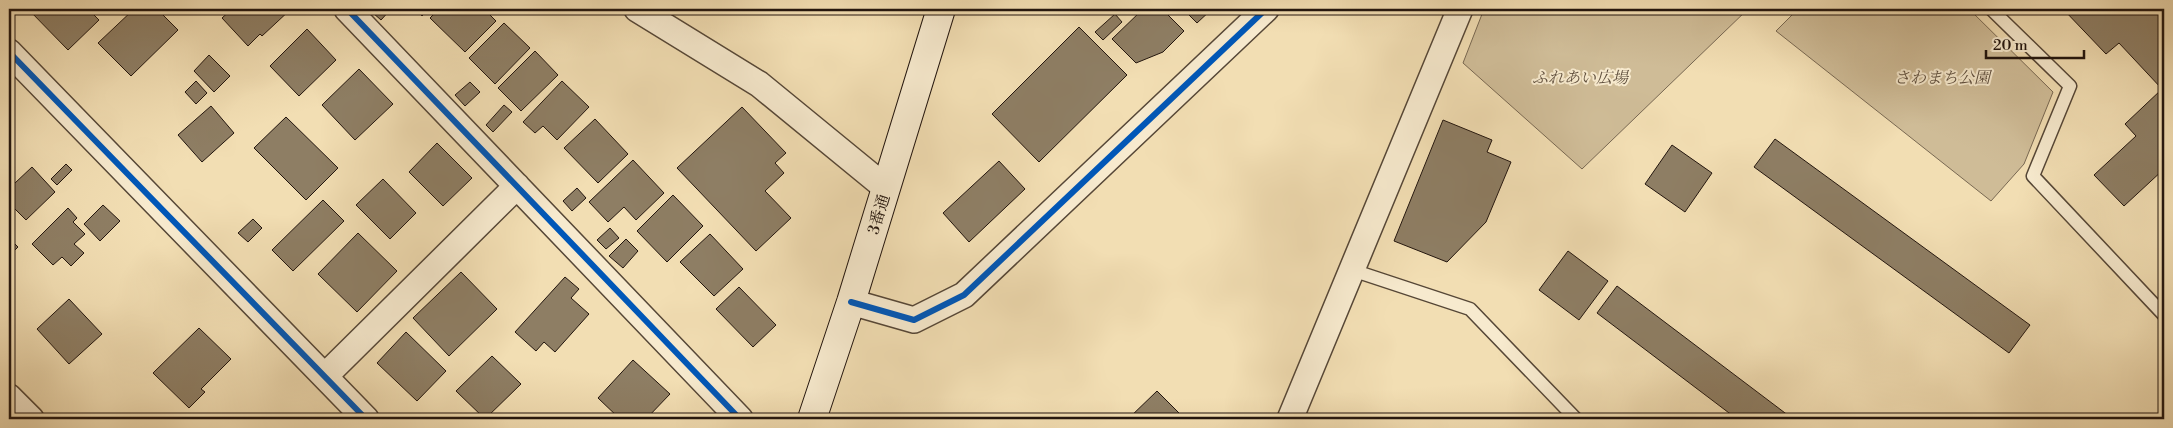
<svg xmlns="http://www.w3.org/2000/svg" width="2173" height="428" font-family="'Libre Bodoni','Noto Serif JP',serif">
  <rect width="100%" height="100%" fill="#f2deb3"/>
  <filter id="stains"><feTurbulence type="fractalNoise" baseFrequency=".004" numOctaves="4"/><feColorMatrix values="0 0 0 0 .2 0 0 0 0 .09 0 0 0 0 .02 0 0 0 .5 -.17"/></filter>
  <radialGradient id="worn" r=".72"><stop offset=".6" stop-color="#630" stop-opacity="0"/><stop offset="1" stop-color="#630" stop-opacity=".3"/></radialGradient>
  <path fill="#cfbc97" stroke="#786852" d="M1484 9H1748L1582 169 1463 63Z
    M1798 9H1969L2053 92 2024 164 1991 201 1776 31Z"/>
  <path fill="#8e7e64" stroke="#22150e" d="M28 9H88L99 20 68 50Z
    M134 9H157L178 30 131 76 98 43Z
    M232 9H291L262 36 260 34 248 46 222 18Z
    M377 9H391L381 20 373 13Z
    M416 9H429L422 16Z
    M439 9H484L496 21 465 52 430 18Z
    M1143 9H1162L1184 31 1163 52 1136 63 1112 39Z
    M1183 9H1212L1197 23Z
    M2063 9H2164V169L2124 206 2094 175 2136 136 2125 124 2162 89 2119 43 2106 54Z
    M1115 14 1122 22 1103 40 1095 32Z
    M504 23 530 48 495 84 469 58Z
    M1079 27 1127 75 1039 162 992 114Z
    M307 29 336 60 299 96 270 66Z
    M535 51 558 75 521 111 498 88Z
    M209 55 230 76 214 92 194 71Z
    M359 69 393 104 355 140 322 105Z
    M196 81 207 93 196 104 185 92Z
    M562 81 589 107 557 140 543 126 535 133 523 122Z
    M470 82 480 92 465 106 455 95Z
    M504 105 512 112 493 132 486 125Z
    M211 106 234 133 202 162 178 135Z
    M742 107 786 153 775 163 784 173 765 191 791 218 756 251 677 168Z
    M286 117 338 168 306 200 254 148Z
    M595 119 628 154 598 183 564 148Z
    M1443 120 1492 140 1487 152 1511 162 1486 222 1447 262 1394 241Z
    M1775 139 2030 325 2009 353 1754 167Z
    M437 143 472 178 443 206 409 172Z
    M1672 145 1712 173 1685 212 1645 184Z
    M633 160 664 193 636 220 624 207 608 222 589 202Z
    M999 161 1025 189 969 242 943 213Z
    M66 164 72 170 57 185 51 179Z
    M32 167 55 192 26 220 9 203V184L12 181 15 183Z
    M383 179 416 213 390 239 356 205Z
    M577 188 586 198 572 211 563 201Z
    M673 195 703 226 667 262 637 231Z
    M323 200 344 221 293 271 272 250Z
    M103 205 120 221 100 241 84 224Z
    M68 208 77 218 73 222 85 234 74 244 84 253 71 266 62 257 53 265 32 244Z
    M253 219 262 228 248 242 238 233Z
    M610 228 619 238 606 249 597 240Z
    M358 233 397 271 357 312 318 274Z
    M710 234 743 269 714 296 680 262Z
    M9 238 18 247 9 256Z
    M626 239 638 251 623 268 609 256Z
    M1568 251 1608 281 1579 320 1539 290Z
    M461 272 497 309 449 356 413 318Z
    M565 277 579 289 571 298 589 314 555 352 544 342 536 351 515 332Z
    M1617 286 1793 419H1737L1597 313Z
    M739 287 776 325 753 347 716 309Z
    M69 299 102 334 69 364 37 329Z
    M199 328 231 359 201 389 205 392 189 408 153 373Z
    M406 332 446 371 417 401 377 363Z
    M492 356 521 384 485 419 456 391Z
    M633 360 670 394 646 419H620L598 398Z
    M1157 391 1185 419H1128Z"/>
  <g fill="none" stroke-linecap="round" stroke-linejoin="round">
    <g stroke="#564737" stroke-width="15">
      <path id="service" d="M1991 9 2070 86 2033 176 2164 315
        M1352 270 1470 309 1576 419"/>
    </g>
    <g stroke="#564737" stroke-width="28">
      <path id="minor" d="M347 9 740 419
        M637 9 759 84 886 188
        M9 52 366 419
        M851 302 914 320 964 295 1266 9
        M325 376 517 186
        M9 397 31 419
        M1290 419 1460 9"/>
    </g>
    <g stroke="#22150e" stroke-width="30">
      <path id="secondary" d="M812 419 851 302 941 9"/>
    </g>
    <use href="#service" stroke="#f7eace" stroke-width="12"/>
    <use href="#minor" stroke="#f7eace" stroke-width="25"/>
    <use href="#secondary" stroke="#f7eace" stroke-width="28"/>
    <g stroke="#f7eace" stroke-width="9">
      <path id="cycleway" d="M347 9 740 419
        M9 52 366 419
        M851 302 914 320 964 295 1266 9"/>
    </g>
    <use href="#cycleway" stroke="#0057b8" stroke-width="6"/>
  </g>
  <g text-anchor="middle" stroke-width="4" stroke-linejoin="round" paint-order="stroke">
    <g font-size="16" font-style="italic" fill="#5f4f3e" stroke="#f7eace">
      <text x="1580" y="83">ふれあい広場</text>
      <text x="1942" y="83">さわまち公園</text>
    </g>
    <g font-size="16" fill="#22150e" stroke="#f7eace">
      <text transform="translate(878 214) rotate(-73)" y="6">3番通</text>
    </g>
  </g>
  <rect width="2173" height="428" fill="none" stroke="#f2deb3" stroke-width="30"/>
  <rect x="10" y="10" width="2153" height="408" fill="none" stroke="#22150e" stroke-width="2.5"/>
  <rect x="15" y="15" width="2143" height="398" fill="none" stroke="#22150e"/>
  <path d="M1986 50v8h98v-8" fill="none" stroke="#22150e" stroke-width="2.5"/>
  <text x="1993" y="50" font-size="15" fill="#22150e" stroke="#f7eace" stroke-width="4" paint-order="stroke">20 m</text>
  <rect width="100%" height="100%" filter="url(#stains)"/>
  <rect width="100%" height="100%" fill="url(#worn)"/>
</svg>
